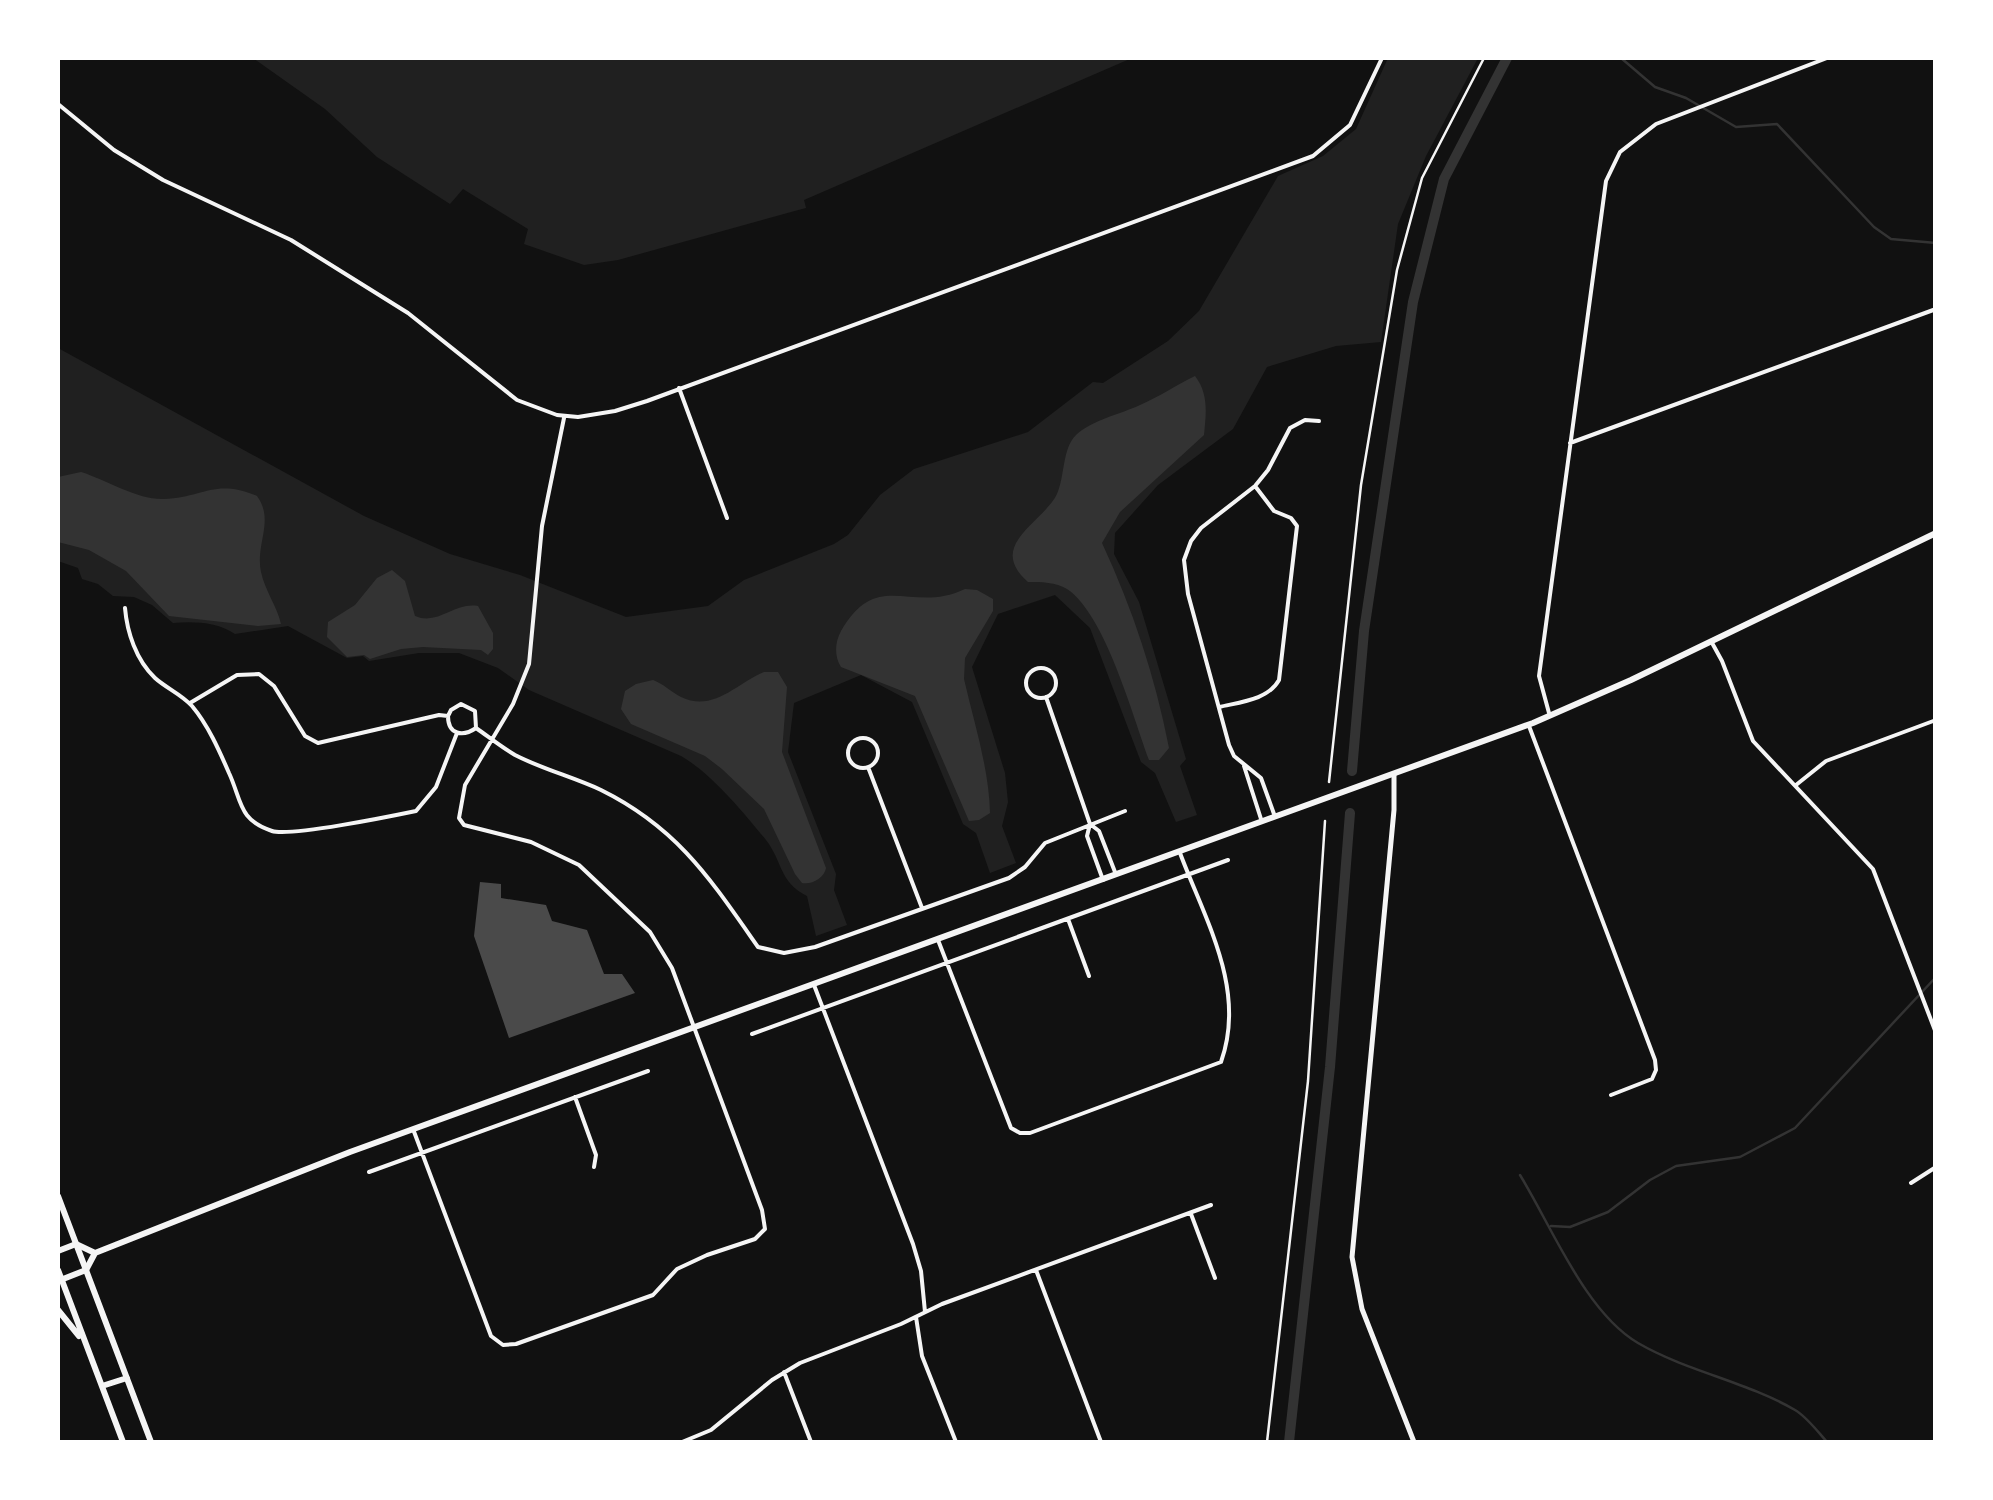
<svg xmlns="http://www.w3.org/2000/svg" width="1993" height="1500" font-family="Lato,sans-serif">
  <rect width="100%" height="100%" fill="#111"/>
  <path fill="#202020" d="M253 58H1132L804 200 806 208 802 209 618 260 584 265 524 244 528 229 463 189 450 204 377 157 325 109Z
    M1388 58H1478L1426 156 1398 224 1381 342 1336 346 1267 367 1233 429 1158 485 1115 533 1114 554 1139 602 1186 759 1180 766 1197 815 1176 822 1155 773 1141 762 1090 628 1055 595 998 614 972 667 1005 773 1008 802 1002 826 1016 863 990 873 976 833 963 824 912 702 861 675 794 703 788 752 836 874 834 890 847 925 816 936 807 896C779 882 783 862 766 840 744 813 711 773 681 756L529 690 498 668 459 653H419L369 661 363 656 347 658 288 626 235 634C218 622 193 621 173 623L152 605 134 597 113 596 98 584 82 579 78 568 58 561V348L364 516 450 554 520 575 626 617 708 606 744 580 834 544 848 535 880 495 914 469 1028 432 1093 382 1103 383 1168 341 1199 311 1278 176 1323 156 1356 129Z"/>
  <path fill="#333" d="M1195 376C1209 394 1206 414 1204 435L1120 512 1102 543C1133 610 1155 676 1169 748L1159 760H1149C1133 717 1105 614 1067 589 1056 582 1041 582 1028 582 986 545 1042 524 1057 494 1065 476 1062 449 1076 435 1092 420 1121 414 1140 405 1159 397 1176 385 1195 376Z
    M81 472C107 480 137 500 164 499 203 498 214 478 257 496 275 521 255 544 261 572 265 591 277 606 281 624L258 626 169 616 126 571 89 550 58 542V477Z
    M392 570 405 581 415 616C438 626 454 602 478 606L493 633V649L488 655 481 650 423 647 401 649 370 659 364 655 347 657 327 637 328 622 355 605 377 578Z
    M965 589 977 590 993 599V611L965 658 964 679C974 723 989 768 990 813L979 820 969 821 915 696 841 667C834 656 835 642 841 631 878 567 911 615 965 589Z
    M764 672H778L787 687 782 752 826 868C824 878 812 885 802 883L795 874 764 809 722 769 705 756 631 724 621 709 625 691 636 684 653 680C664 684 671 692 681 697 713 713 737 683 764 672Z"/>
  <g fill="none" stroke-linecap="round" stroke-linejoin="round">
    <path stroke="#333" stroke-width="2.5" d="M1621 58 1655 87 1686 98 1736 127 1777 124 1874 227 1891 239 1936 243
      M1520 1175C1551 1225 1585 1312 1638 1343 1686 1371 1747 1382 1795 1410 1807 1417 1818 1432 1827 1442
      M1551 1226 1570 1227 1608 1212 1650 1180 1676 1166 1740 1157 1795 1128 1936 977"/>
    <path stroke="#333" stroke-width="10" d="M1352 771 1364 631 1413 302 1444 179 1507 58
      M1289 1442 1330 1067 1350 813"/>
  </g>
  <path fill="#4a4a4a" d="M480 882 501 884V898L546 905 552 921 587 930 604 974H622L635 993 509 1038 474 936Z"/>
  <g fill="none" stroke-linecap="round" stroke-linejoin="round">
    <path stroke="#f5f5f5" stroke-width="2.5" d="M1329 782 1361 485 1397 270 1422 178 1484 58
      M1267 1442 1308 1081 1325 821"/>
    <path stroke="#f5f5f5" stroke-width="4" d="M58 104 114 150 163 180 291 240 408 313 517 400 557 415 578 417 615 411 647 401 1313 156 1350 125 1382 58
      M679 388 727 518
      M1570 443 1936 309
      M125 608C127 632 136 660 155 678 166 688 181 694 192 706 208 725 219 750 229 773 242 801 238 820 272 831 289 837 392 816 416 811L436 787 457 733
      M1711 641 1722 661 1753 741 1873 869 1936 1033
      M1026 683a15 15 0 1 1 30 0a15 15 0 1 1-30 0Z
      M1046 697 1090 824 1099 831 1115 872
      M190 703 237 675 259 674 274 686 305 736 318 743 439 715 448 716 451 710 461 704 475 711 476 728C463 737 448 735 448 716
      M1219 707C1240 702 1268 700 1279 680L1297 526 1291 518 1274 511 1255 486
      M1549 713 1539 676 1606 181 1620 152 1656 124 1827 58
      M1529 726 1655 1060 1656 1070 1652 1079 1611 1095
      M476 728C489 737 501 747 515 755 542 769 573 777 601 790 678 828 711 880 758 947L784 953 815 947 1009 878 1025 867 1045 843 1125 811
      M848 753a15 15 0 1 1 30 0a15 15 0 1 1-30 0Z
      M1244 766 1261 819
      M868 767 922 908
      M1796 785 1826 761 1936 720
      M1274 814 1261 778 1234 756 1229 745 1188 594 1184 560 1191 541 1201 528 1255 486 1268 470 1290 428 1305 420 1319 421
      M1090 824 1087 836 1103 880
      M1068 919 1089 976
      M938 940 1011 1128 1020 1133H1030L1221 1062C1247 989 1205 920 1180 853
      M814 985 913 1244 921 1271 925 1312
      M752 1034 1228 860
      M575 1097 596 1155 594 1167
      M413 1129 491 1336 503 1345 516 1344 653 1295 677 1269 707 1255 755 1239 765 1229 762 1210 672 968 650 932 579 865 531 842 464 825 459 818 465 785 513 704 529 664 542 526 564 418
      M369 1172 648 1071
      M1911 1183 1936 1167
      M1191 1214 1215 1278
      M1036 1270 1101 1442
      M916 1317 922 1356 956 1442
      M784 1372 811 1442
      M682 1442 711 1430 772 1380 800 1363 901 1324 942 1304 1211 1205"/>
    <path stroke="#f5f5f5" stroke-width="5" d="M1394 774V810L1352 1257 1362 1309 1414 1442"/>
    <path stroke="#f5f5f5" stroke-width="6" d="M58 1251 76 1244 95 1253
      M58 1281 86 1270 95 1253 350 1152 1533 723 1631 680 1936 533"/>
    <path stroke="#f5f5f5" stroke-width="6" d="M58 1196 151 1442
      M58 1270 123 1442
      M58 1310 79 1336
      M102 1386 127 1378"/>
  </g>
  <rect width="1993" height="1500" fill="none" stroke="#ffffff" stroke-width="120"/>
</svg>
